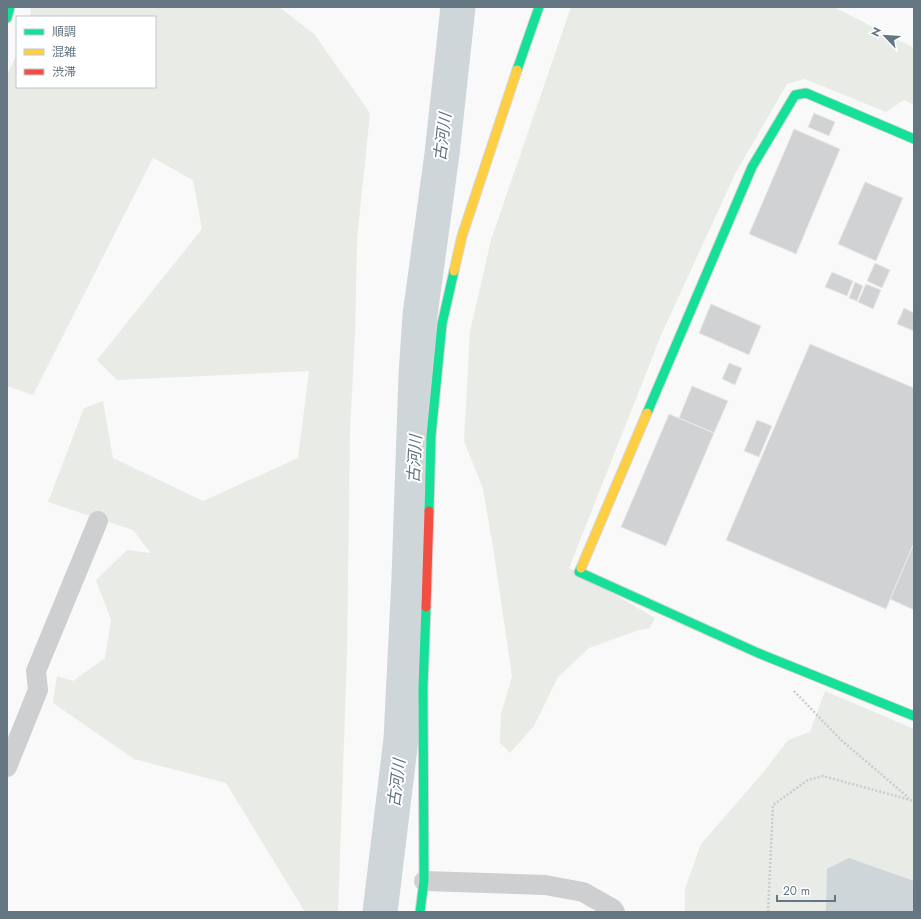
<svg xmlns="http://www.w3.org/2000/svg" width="921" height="919" font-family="Jost,'Noto Sans JP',sans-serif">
  <rect width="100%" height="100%" fill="#f9f9f9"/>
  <path fill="#e8ebe6" d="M31 7H279L314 34 370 113 357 240 355 336 350 428 347 655 338 912H305L226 783 134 759 53 703 57 676 73 681 105 658 111 620 96 580 127 550 151 553 133 530 48 502 84 408 103 401 113 458 203 501 298 458 309 371 117 380 97 360 202 229 193 180 153 158 33 395 7 386V75L17 54V87H155V17H30Z
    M571 7H834L914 48V105L904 100 886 112 805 79 787 84 735 174 662 333 569 568 655 618 650 628 636 631 589 648 558 677 534 726 510 753 500 743 501 714 512 676 493 547 483 489 464 441 470 332 491 240Z
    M825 691 914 729V912H685V889L701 844 762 774 788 740 810 732Z"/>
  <path fill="#ced6d9" d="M849 858 914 881V912H826L827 869Z"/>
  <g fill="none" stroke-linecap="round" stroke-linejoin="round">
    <path stroke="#ced6d9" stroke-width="35" d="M380 912 401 739 409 578 416 375 420 315 442 154 458 7"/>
  </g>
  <path fill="#d0d2d3" stroke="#e8e8e8" d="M814 113 835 122 829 136 808 127Z
    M794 129 840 149 796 254 749 234Z
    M865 182 903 198 876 261 838 244Z
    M875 263 890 270 882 288 867 281Z
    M832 272 853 281 847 296 825 287Z
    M855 282 863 286 857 301 849 298Z
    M866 284 881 290 873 309 858 302Z
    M711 304 761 326 749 355 699 333Z
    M904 308 914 313V331L897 324Z
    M810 344 914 388V543L886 609 726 540Z
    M729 363 742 368 735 385 722 379Z
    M692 386 728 401 714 433 679 418Z
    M669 414 714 433 666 546 621 527Z
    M757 420 772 426 759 457 744 451Z
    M914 543V610L890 599Z"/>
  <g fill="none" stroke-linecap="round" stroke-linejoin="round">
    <g stroke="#d5d6d7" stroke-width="11">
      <path id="fast" d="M7 18 10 7
        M517 70 539 7
        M647 413 752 167 795 95 806 93 914 139
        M429 511 431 436 442 324 454 271
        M581 568 579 572 758 653 914 716
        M420 912 424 881 423 687 426 607"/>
    </g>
    <g stroke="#d5d6d7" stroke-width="11">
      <path id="slow" d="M454 271 462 236 517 70
        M581 568 647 413"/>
    </g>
    <g stroke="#d5d6d7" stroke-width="11">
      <path id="jam" d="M426 607 429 511"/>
    </g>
    <path stroke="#cbcccd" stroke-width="2.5" stroke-dasharray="2 2" stroke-linecap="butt" d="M794 691 841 740 909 798
      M768 912 773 805 808 780 823 776 914 801"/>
    <path stroke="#cecfd0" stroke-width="20" d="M7 767 38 690 36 671 98 521
      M424 881 545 885 583 892 613 909 615 912"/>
    <use href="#fast" stroke="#16e098" stroke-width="9"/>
    <use href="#slow" stroke="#ffcf43" stroke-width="9"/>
    <use href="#jam" stroke="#f24e42" stroke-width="9"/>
  </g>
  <g text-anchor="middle" stroke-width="4" stroke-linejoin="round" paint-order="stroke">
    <g font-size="16" font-style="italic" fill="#60757c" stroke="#fff">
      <text transform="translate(442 137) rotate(-83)" y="6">古河川</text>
      <text transform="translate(414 459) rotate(-87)" y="6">古河川</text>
      <text transform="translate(396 783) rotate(-83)" y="6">古河川</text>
    </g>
  </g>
  <rect width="921" height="919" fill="none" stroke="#657683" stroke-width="16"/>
  <rect x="16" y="16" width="140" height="72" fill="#ffffff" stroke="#c1c8cd"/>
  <rect x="24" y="29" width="20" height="6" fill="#16e098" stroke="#c1c8cd"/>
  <text x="52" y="36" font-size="12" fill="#657683">順調</text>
  <rect x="24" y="49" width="20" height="6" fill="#ffcf43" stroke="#c1c8cd"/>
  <text x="52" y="56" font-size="12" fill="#657683">混雑</text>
  <rect x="24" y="69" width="20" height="6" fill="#f24e42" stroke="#c1c8cd"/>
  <text x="52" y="76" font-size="12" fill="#657683">渋滞</text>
  <g transform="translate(885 36) rotate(295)" stroke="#ffffff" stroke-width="3" paint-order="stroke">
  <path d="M0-3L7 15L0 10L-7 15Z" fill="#657683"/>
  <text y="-6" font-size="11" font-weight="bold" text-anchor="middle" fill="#657683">N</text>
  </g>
  <path d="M777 895v6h58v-6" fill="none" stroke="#657683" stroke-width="2"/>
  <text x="783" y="895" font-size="12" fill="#657683" stroke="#ffffff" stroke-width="3" paint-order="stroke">20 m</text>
</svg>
